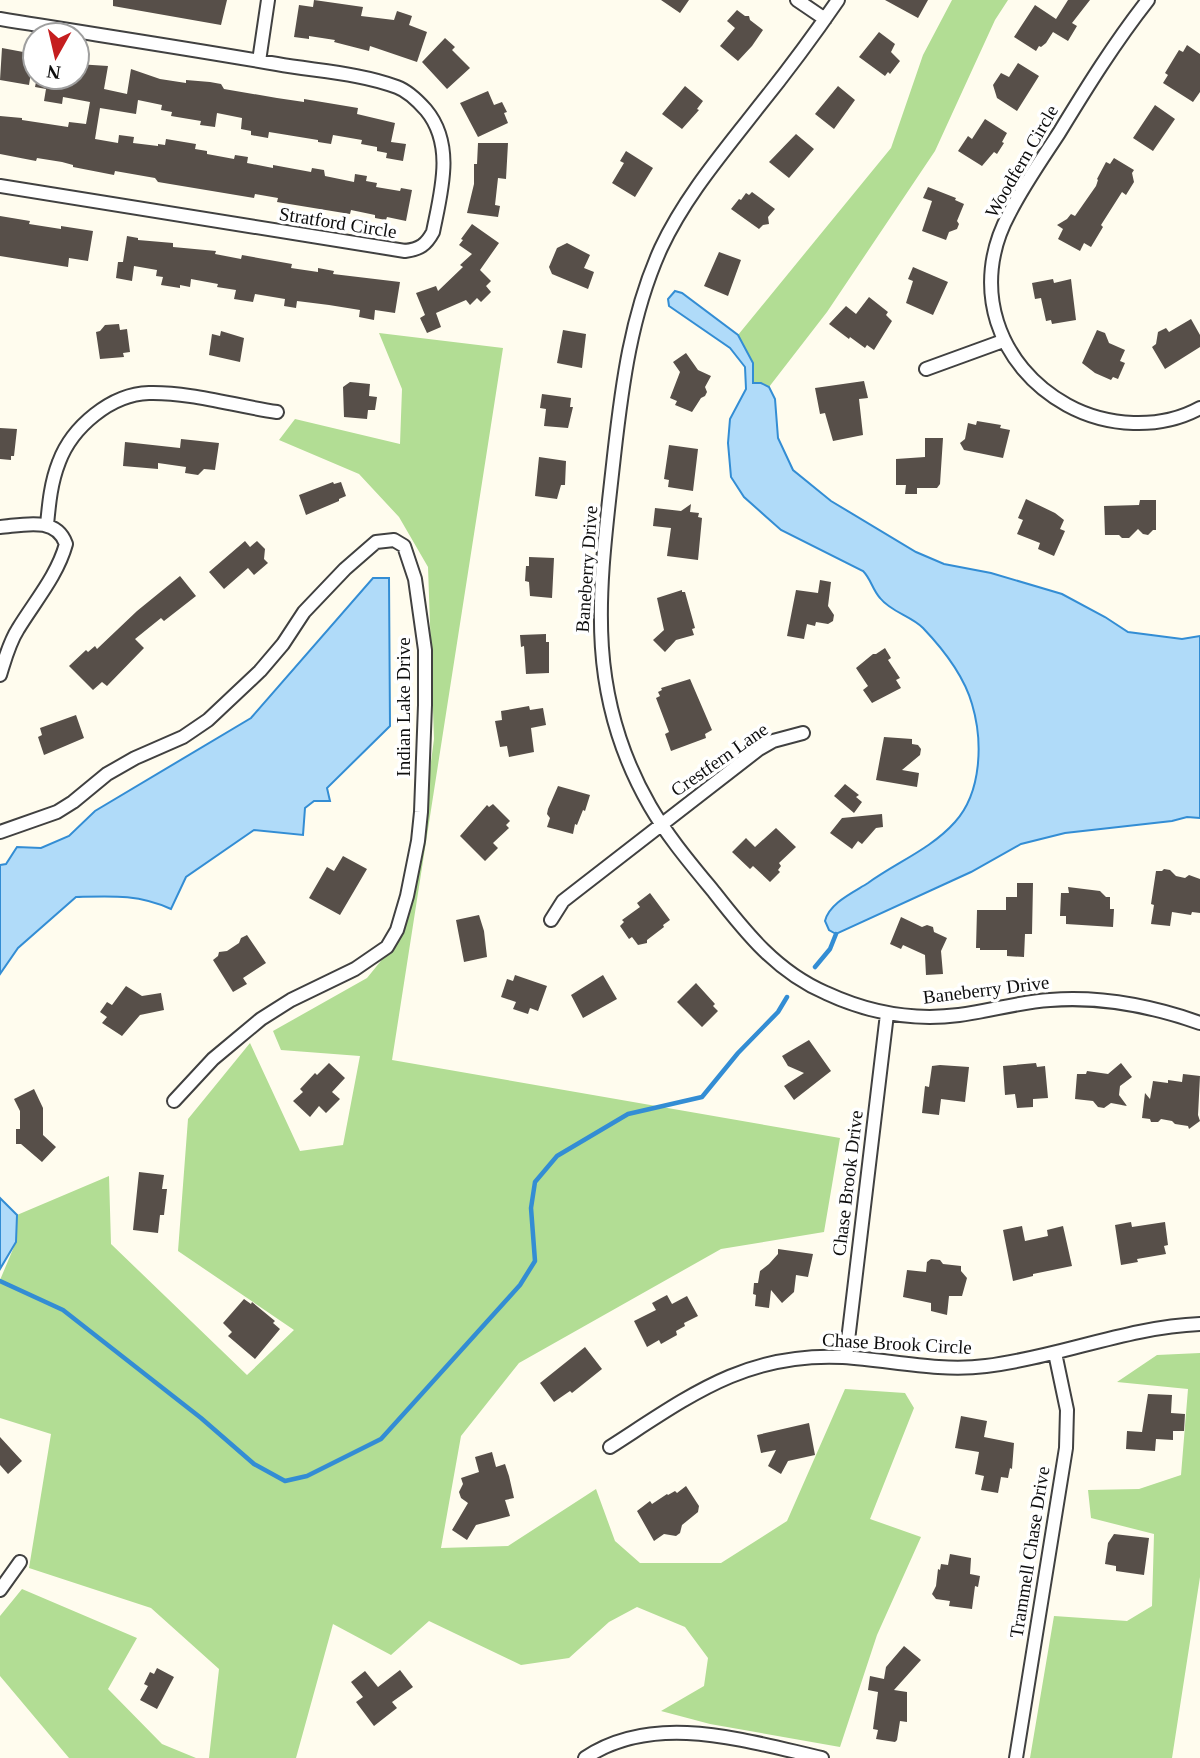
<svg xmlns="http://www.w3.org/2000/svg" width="1200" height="1758" font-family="Georgia,serif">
  <rect width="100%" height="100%" fill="#fffcee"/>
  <path fill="#b2dd94" d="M952 0H1008L995 20 935 151 827 312 769 387 761 383 753 384V363L738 335 891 148 923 55Z
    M379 333 503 348 392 1060 840 1138 824 1232 721 1249 519 1363 461 1436 441 1548 508 1546 596 1489 615 1541 640 1563H721L787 1521 845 1389 905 1393 914 1408 870 1519 921 1537 877 1635 840 1747 710 1724 661 1711 704 1686 708 1658 685 1627 637 1607 609 1622 569 1658 521 1665 429 1621 391 1655 333 1624 296 1758H209L219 1669 151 1608 29 1568 51 1434 0 1418V1280L16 1242 17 1215 109 1176 111 1244 247 1375 294 1330 178 1251 188 1119 250 1043 300 1151 343 1145 360 1056 281 1050 273 1031 367 978 402 935 422 830 434 739 428 567 399 517 359 474 279 440 295 419 400 444 402 389Z
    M1200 1353V1577L1172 1758H1030L1054 1616 1127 1621 1152 1606 1154 1534 1091 1518 1088 1490 1139 1489 1181 1475 1188 1389 1117 1382 1157 1355Z
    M22 1589 137 1638 108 1689 162 1744 196 1758H69L0 1676V1616Z"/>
  <path fill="#b0dbf9" stroke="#338dd4" stroke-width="2" d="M675 291 682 293 738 335 753 363V383H761L769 387 775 399 778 438 793 470 831 501 916 552 944 564 991 573 1062 594 1105 617 1128 632 1182 639 1200 636V818L1187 817 1172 821 1065 833 1021 844 971 872 836 934 829 930 825 921C829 903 854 892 868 883 897 862 931 849 955 822 982 792 983 741 972 704 964 676 944 650 923 628 911 616 891 612 880 598 872 589 871 579 863 571L781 530 744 497 731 477 728 443 730 419 746 389 745 367 730 348 669 306 668 299Z
    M373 578H389L390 726 327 788 330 801H314L305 808 303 835 254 830 186 877 171 909C138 894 111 896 76 897L18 948 0 974V865L6 864 17 847 41 848 69 836 95 811 251 718Z
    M0 1198 17 1215 16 1242 0 1269Z"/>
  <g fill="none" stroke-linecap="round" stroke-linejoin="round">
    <path stroke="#338dd4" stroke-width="4.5" d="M815 967 830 949 836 934
      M0 1281 63 1310 201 1418 254 1464 285 1481 307 1476 381 1439 520 1285 535 1261 531 1208 535 1182 557 1156 628 1114 702 1097 738 1053 778 1012 787 997"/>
  </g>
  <path fill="#574f49" d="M113 0H227L221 25 113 6Z
    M314 0 363 7 361 16 394 20 397 11 412 16 409 25 427 32 417 62 370 46 369 51 334 42 335 40 309 36V39L294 37 299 5 313 7Z
    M661 0H689L680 13Z
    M885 0H928L918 18Z
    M1068 0H1090L1072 23 1077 26 1068 41 1053 32 1046 43 1041 47 1039 46 1036 51 1014 37 1035 5 1056 19Z
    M737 10 745 16H749L750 20 763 30 752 46 738 61 720 46 735 28 727 21Z
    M879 32 895 44 891 52 900 61 890 74 888 72 885 76 859 57Z
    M445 38 455 47 452 50 470 68 447 89 422 62Z
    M1187 45 1200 54V92L1193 102 1163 83 1168 75 1165 73 1179 50 1183 52Z
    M2 48 34 54 29 85 0 80Z
    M1018 63 1039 76 1017 111 997 98 993 85 1001 73 1009 77Z
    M77 64 108 66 104 89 127 94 131 69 160 79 186 83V80L210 82 221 84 224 89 277 98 304 102V99L358 108 357 114 395 123 391 142 406 144 403 161 386 158 387 153 377 151V147L361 144 362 140 333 135 331 144 318 142V140L269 132 268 138 251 135V131L241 129 242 118 217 113 215 127 200 125 201 121 171 116 172 112 161 110 162 105 138 100 136 114 100 108 95 139 118 143 119 135 134 137 133 143 158 146V144L165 145 166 139 196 144 195 149 207 151V154L234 159 235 155 248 157 247 163 273 168V165L311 172 312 168 324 170 325 176 354 182 355 174 367 176 366 181 377 183 376 187 400 191 401 188 412 190 406 221 387 217 386 220 375 218V215L351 210 350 214 277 202 278 198 255 194 254 198 158 182 155 178 115 171 114 175 73 167V165L62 162 37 158 36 161 0 154V116L22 118V120L68 127 69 122 86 124 90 102 63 97 62 104 44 101 46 89 35 87 37 77H77Z
    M685 86 703 101 697 109 699 110 682 129 662 114Z
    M838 86 855 100 834 129 815 114Z
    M488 91 494 105 502 102 507 112 504 113 508 123 478 137 460 103Z
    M1155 105 1175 119 1153 151 1133 138Z
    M985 119 1007 133 1002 142 1004 143 997 154 994 152 982 166 958 151 968 136 972 139Z
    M796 134 814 149 789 178 769 162Z
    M478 143H508L506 179 498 178 495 205 500 206 498 217 467 213 474 184V164H477Z
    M626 151 653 168 635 197 612 183 624 163 620 161Z
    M1114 158 1134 170 1132 173 1134 182 1126 195 1122 192 1101 225 1103 227 1091 247 1084 243 1080 251 1058 239 1063 229 1057 225 1067 219 1071 214 1075 216 1096 186 1098 180 1097 179 1106 162 1110 164Z
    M928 187 956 198 955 200 964 204 957 221 959 224 957 229 949 232 946 240 922 231 932 201 923 198Z
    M752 192 775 209 768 217 769 224 763 225 759 229 731 209 739 199 741 200 746 193 749 195Z
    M0 216 30 221 29 224 61 229V226L93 231 88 261 69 258 68 267 0 256Z
    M472 224 499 243 480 270 491 281 486 286 491 292 481 302 477 298 470 305 466 300 436 313 441 327 427 333 420 318 425 315 416 293 436 286 438 291 463 267 460 265 472 254 459 245 463 240 461 239Z
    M127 236 138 238V240L173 243V247L216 251 215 254 241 259 242 255 292 264 291 268 318 272V268L334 271 333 274 400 282 395 313 375 310 374 320 359 317 360 310 329 305 297 301 296 308 284 306 285 299 255 294 253 302 234 299 236 290 217 287 218 284 191 279 190 287 180 285V288L161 285 163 277 156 276 157 270 134 266 132 281 116 278 118 262H123Z
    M567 243 590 255 584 268 594 272 588 289 552 274 549 267 557 248Z
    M719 252 741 260 728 296 704 286Z
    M913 267 948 282 933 315 906 303 913 281 908 279Z
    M1053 279 1054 283 1071 279 1076 320 1052 324 1051 320 1046 321 1041 298 1035 299 1032 283Z
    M869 297 888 312 886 315 892 321 874 350 867 345 865 348 850 337 849 339 829 324 846 306 856 314Z
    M1191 319 1200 335V347L1165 369 1152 347 1156 344 1158 332 1166 328 1169 332Z
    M119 324 120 330 127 329 130 352 123 353 124 357 100 359 96 332 100 331 105 325Z
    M563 330 586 334 582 368 557 363Z
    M1097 330 1105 333 1109 343 1125 350 1120 361 1125 363 1118 379 1113 377 1111 380 1095 373 1082 363Z
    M221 331 244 338 240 362 209 355 212 334 220 336Z
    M686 353 698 370 711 376 705 387 707 392 705 396 701 398 692 412 675 405 677 401 670 398 680 372 673 362Z
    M864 381 868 398 859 399 863 435 833 441 825 413 820 414 815 388Z
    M350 382 370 384 369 396 377 397 375 410H368L367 419 344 417 343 387Z
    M542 394 571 398 570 407H573L568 428 544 426 546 409 540 408Z
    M977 421 1001 425 1000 428 1010 430 1003 458 964 450 960 443 965 439 968 423 976 425Z
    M0 428 17 429 14 456H11V460L0 459Z
    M925 438H943L940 484 937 488H917V494H905L906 485H896V459L925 457Z
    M181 439 219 443 215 470 204 469 198 475 185 473 186 467 158 463V469L123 466 125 442 180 448Z
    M669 445 698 449 693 491 668 487 669 480 664 479Z
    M539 457 566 461 565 485H561L557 499 535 496Z
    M333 482 334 484 341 482 346 496 339 499V501L306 515 299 495Z
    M1026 499 1055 513 1064 520 1060 529 1065 531 1054 556 1038 549 1040 543 1017 534 1023 520 1018 518Z
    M1140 500H1156V530H1153L1148 535 1143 534 1138 529 1129 538H1122L1119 535H1105L1104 506 1139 505Z
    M691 504 690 512 699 513 698 517 702 518 698 560 667 556 671 528 653 526 655 508 681 511Z
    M245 541 250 547 257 541 265 549 264 559 268 563 254 575 248 568 224 589 209 572Z
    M529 557 554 558 552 598 530 596 529 582 525 581 526 566H529Z
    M180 576 196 596 164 621 161 618 135 639 144 648 107 686 102 682 93 690 69 666 86 650 88 652 95 646 97 649 137 611Z
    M820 580 831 582 828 606 834 615 833 621 828 624 816 622 815 626 807 624 804 639 787 636 796 590 818 593Z
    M682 590V592H685L695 628 692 629 694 635 676 640 665 652 653 640 664 630 657 598Z
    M546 634V642H549V673L526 674 524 646 521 647 520 635Z
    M885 648 891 658 888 660 900 678 896 680 901 688 872 703 863 690 868 686 856 668 873 654H876Z
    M690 679 712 730 705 734 706 738 671 751 665 734 669 732 656 698 660 696 658 692 662 690 661 688Z
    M529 706 530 710 543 708 546 725 531 728 534 752 509 757 507 746 500 747 495 721 502 720 501 711Z
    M76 715 84 738 44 755 38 737 42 735 40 728Z
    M884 737 912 739V744L918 745 921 749 920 755 902 770 919 773 917 787 876 780Z
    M845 784 859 795 856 797 862 802 854 813 834 796Z
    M558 786 590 795 585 811 583 810 577 825 575 824 573 834 547 827 550 818 547 814 548 809Z
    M493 804 510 821 506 825 509 828 493 843 498 848 485 861 460 836 487 805 489 807Z
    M882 814 883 827 876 828 862 844 858 841 852 849 830 833 842 818Z
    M776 828 796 847 779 863 781 866 778 870 780 872 770 882 753 866 750 869 732 852 746 838 755 847Z
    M343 856 367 869 340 915 309 898 327 867 334 871Z
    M1164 869 1170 870 1176 876 1185 878 1189 875 1200 879V913L1192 912 1191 915 1172 912 1170 926 1151 924 1154 905 1151 904 1156 871H1162Z
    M1017 883H1033L1032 934H1025L1024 957 1007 956V950H980V948H976L977 910H1006V897H1017Z
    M1068 887 1100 891 1106 897H1110V909H1114L1113 927 1066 924V916H1060L1061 893H1069Z
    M650 893 670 920 663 925 664 927 647 940V943L638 945 632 937 629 939 620 926 624 922 622 920 640 907 637 903Z
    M479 915 484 931 487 957 464 962 456 920Z
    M901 917 922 927 927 925 933 927 934 932 947 938 941 951 943 974 926 975 925 955 903 945 901 949 890 944Z
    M247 935 266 963 243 978 247 984 233 992 213 960 218 956 219 952 227 951 239 943 241 938Z
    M515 975 547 986 538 1011 530 1008 528 1014 513 1009 516 1002 501 997 507 979 513 981Z
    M603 975 617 999 583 1018 571 995Z
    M696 983 715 1004 713 1006 718 1011 702 1027 677 1002Z
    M126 986 142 996 161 993 164 1010 140 1015 122 1036 102 1023 107 1017 100 1012 107 1002 112 1005Z
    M809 1040 831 1071 794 1100 784 1086 804 1073 788 1066 782 1056Z
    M329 1063 345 1078 332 1092 340 1099 326 1113 319 1106 310 1117 293 1101 303 1092 300 1089 315 1073 317 1075Z
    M1036 1063 1037 1067 1045 1066 1048 1098 1033 1099V1107L1017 1108 1015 1094 1005 1095 1003 1066Z
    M1121 1063 1132 1077 1120 1086 1119 1095 1127 1106 1111 1103 1104 1108 1098 1107 1093 1101 1075 1099 1077 1074H1086L1087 1071 1108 1074Z
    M940 1065 969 1067 965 1102 941 1099 939 1115 922 1113 925 1086 929 1087 932 1066Z
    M1183 1074 1200 1076 1198 1115 1200 1121 1189 1129 1188 1126 1175 1124 1172 1121 1161 1119 1158 1122H1151L1150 1119 1142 1118 1145 1093 1150 1099 1153 1081 1168 1083V1080L1182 1082Z
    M34 1089 43 1108V1135L56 1147 42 1162 21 1144H16V1129H20V1111L14 1099Z
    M139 1172 164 1175 162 1189H167L164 1215H160L158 1233 133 1230Z
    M1131 1222 1132 1227 1165 1222 1168 1245 1164 1246 1166 1254 1137 1259 1138 1262 1121 1265 1115 1225Z
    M1022 1226 1025 1241 1048 1236 1047 1230 1063 1226 1072 1266 1033 1274V1276L1013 1281 1003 1230Z
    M778 1249 813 1254 808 1277 796 1275 794 1292 782 1303 771 1290 769 1308 755 1306 756 1295 753 1294 754 1283H758L760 1271 769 1264 778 1254Z
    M931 1259 940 1260 943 1264 961 1266V1271L967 1278 962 1296H949L947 1315 931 1311V1303L903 1297 907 1270 926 1272 927 1262Z
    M667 1295 672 1304 687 1296 698 1316 684 1323 685 1326 676 1331 677 1335 661 1344 659 1340 647 1347 634 1321 656 1310 652 1303Z
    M244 1299 251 1304 252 1302 275 1321 273 1323 280 1329 255 1359 228 1336 232 1332 223 1323Z
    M585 1347 602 1369 572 1393 570 1391 554 1402 540 1383Z
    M1148 1394 1172 1395 1171 1413 1185 1414 1184 1431H1173V1440L1156 1439 1155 1451 1126 1449 1127 1431 1142 1432Z
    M961 1416 987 1421 984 1437 1014 1443 1012 1469 1010 1468 1008 1478 1001 1477 998 1493 981 1490 984 1476 975 1474 979 1452 955 1448Z
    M809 1423 815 1455 788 1461 781 1474 768 1466 776 1450 761 1453 757 1435Z
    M0 1437 22 1461 8 1474 0 1465Z
    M492 1452 496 1467 505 1464 509 1476 514 1498 505 1500 510 1516 476 1525 467 1540 452 1530 468 1503 461 1498 459 1492 463 1484 461 1478 479 1472 475 1457Z
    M686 1486 699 1506 698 1512 682 1525 680 1533 676 1536 664 1534 654 1541 637 1511 650 1501 652 1504 667 1494 668 1495 675 1491 677 1493Z
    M1114 1534 1149 1538 1144 1575 1116 1571V1566L1105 1564 1108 1543Z
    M950 1554 971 1558 970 1574 980 1576 978 1587 975 1586 972 1609 949 1606 950 1601 936 1599 932 1594 936 1586 938 1569 940 1570 941 1564 948 1565Z
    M904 1646 921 1660 894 1690 907 1692V1722L900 1721 897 1740 895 1742 876 1739 878 1730 873 1729 878 1692 868 1690 870 1676 884 1679 886 1667Z
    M157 1668 174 1677 157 1709 140 1700 148 1686 144 1684 150 1672 154 1674Z
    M400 1670 413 1687 392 1702 397 1708 374 1726 356 1702 363 1697 351 1682 365 1671 378 1687Z"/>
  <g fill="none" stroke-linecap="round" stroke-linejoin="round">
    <g stroke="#414141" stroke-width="16">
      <path id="minor" d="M797 0 825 19
        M838 0C812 38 785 74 756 110 721 155 685 197 661 248 631 314 622 385 614 456 600 584 582 688 650 806 668 837 691 864 714 892 746 933 777 972 826 993 869 1013 912 1021 959 1015 990 1011 1019 1002 1050 1000 1101 996 1152 1006 1200 1023
        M1148 0C1115 42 1087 87 1059 133 1042 159 1023 186 1009 214 970 286 997 366 1067 405 1107 427 1160 430 1200 408
        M0 19C92 34 185 48 277 64 316 71 360 73 397 87 408 91 418 101 426 110 455 145 441 192 433 232 426 245 420 249 405 251L0 186
        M259 61 268 0
        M926 369 1003 341
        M47 525C49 503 51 482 59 462 72 427 111 394 149 393 191 392 235 406 277 412
        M0 527C24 525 56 516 66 544 57 576 35 601 18 629 9 643 5 659 0 675
        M0 832 57 812 73 802 107 774 135 758 183 737 208 720 260 671 283 644 304 612 345 569 376 542 394 540 404 546 415 579 425 650V705L421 812 418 841 407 896 397 930 387 947 355 969 291 1000 261 1019 213 1059 174 1101
        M551 920 563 901 572 894 759 749 773 741 803 733
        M846 1357 887 1014
        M610 1447C688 1397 745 1352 843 1357 891 1360 938 1372 986 1366 1059 1357 1127 1327 1200 1324
        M0 1590 20 1562
        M585 1758C655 1711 746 1741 822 1758
        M1016 1758 1066 1448 1067 1410 1055 1353"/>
    </g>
    <use href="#minor" stroke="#fff" stroke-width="12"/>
  </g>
  <g text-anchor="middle" stroke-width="7" stroke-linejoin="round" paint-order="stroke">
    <g font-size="19" fill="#0e0e0e" stroke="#fff">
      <text transform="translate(1021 161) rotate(-60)" y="7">Woodfern Circle</text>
      <text transform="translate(338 222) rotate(9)" y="7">Stratford Circle</text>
      <text transform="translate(586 569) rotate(-86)" y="7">Baneberry Drive</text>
      <text transform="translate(403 707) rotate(-90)" y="7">Indian Lake Drive</text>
      <text transform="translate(719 759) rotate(-35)" y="7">Crestfern Lane</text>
      <text transform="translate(986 989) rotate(-7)" y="7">Baneberry Drive</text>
      <text transform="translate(847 1183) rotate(-83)" y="7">Chase Brook Drive</text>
      <text transform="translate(897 1343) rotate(3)" y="7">Chase Brook Circle</text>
      <text transform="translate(1029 1552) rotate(-81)" y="7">Trammell Chase Drive</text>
    </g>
  </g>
  <g transform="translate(56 56) rotate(188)"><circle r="33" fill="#ffffff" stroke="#9f9f9f" stroke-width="2"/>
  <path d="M0-5L12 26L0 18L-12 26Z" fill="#c51e1f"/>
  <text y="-10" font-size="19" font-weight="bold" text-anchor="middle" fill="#0e0e0e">N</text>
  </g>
</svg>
